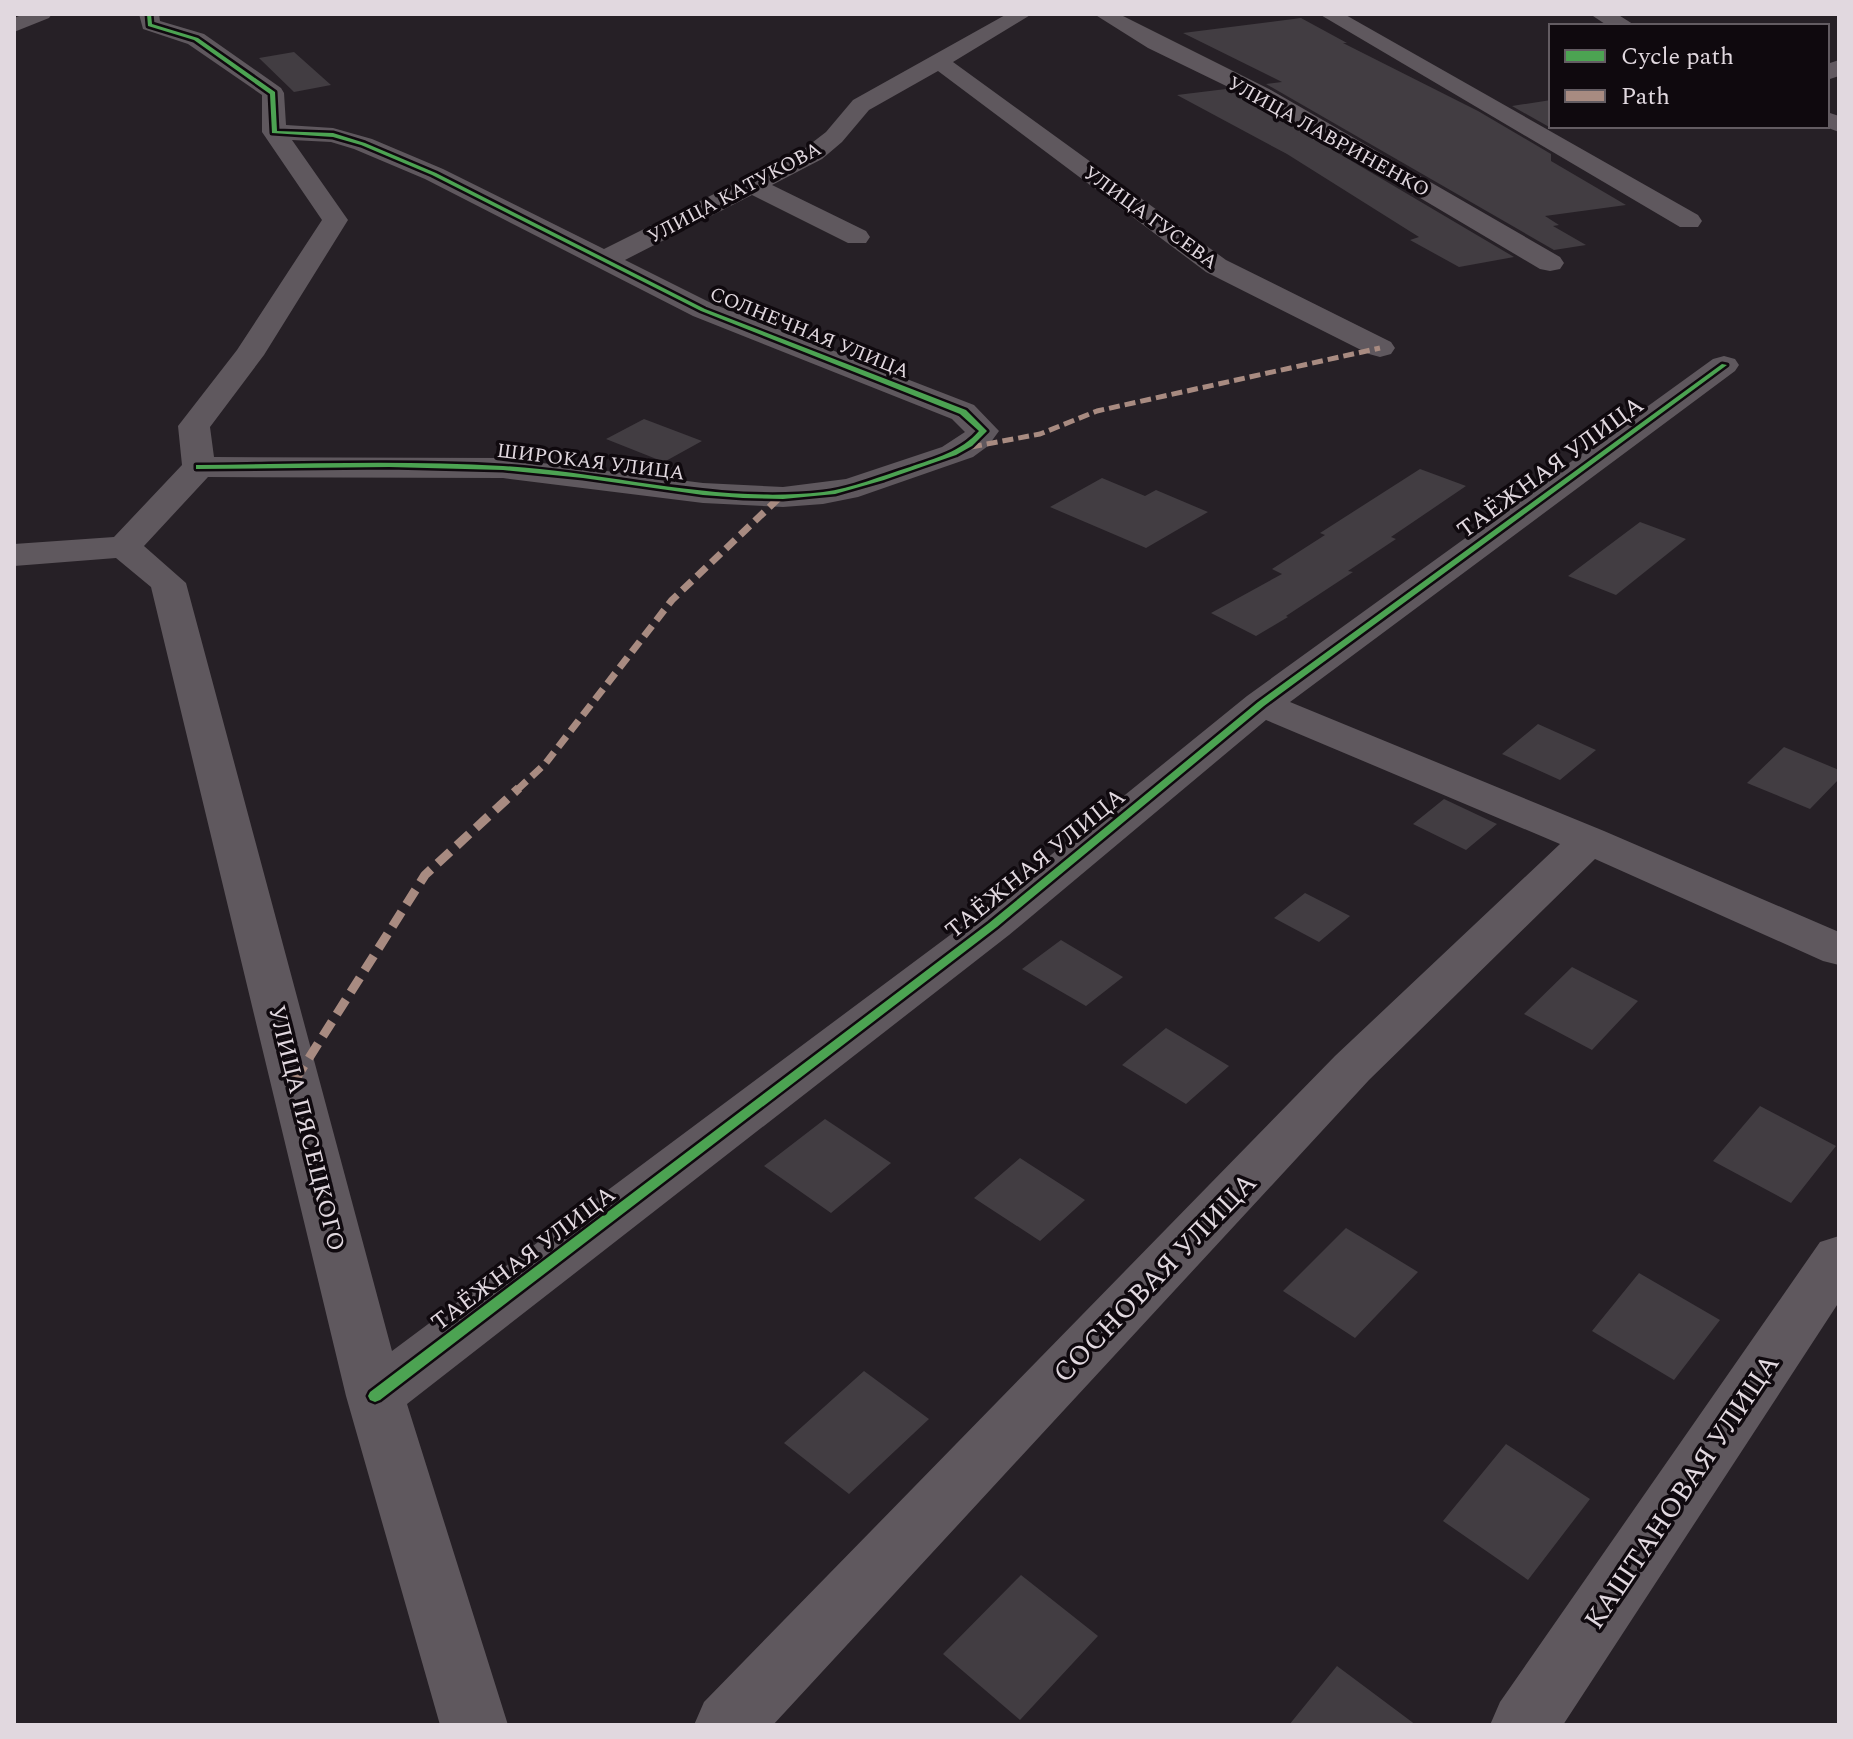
<svg xmlns="http://www.w3.org/2000/svg" width="1853" height="1739" font-family="Spectral,serif">
  <rect width="100%" height="100%" fill="#262026"/>
  <path fill="#423d42" d="M1301 18 1347 43H1343L1478 111 1551 154V161L1626 205 1545 216 1559 225 1553 226 1586 245 1554 250 1266 84 1282 82 1183 33Z
    M294 52 331 85 294 92 259 58Z
    M1226 89 1252 102 1514 257 1459 267 1410 240 1419 237 1287 154 1177 95Z
    M1551 100V128L1512 106Z
    M644 419 702 441 664 462 606 439Z
    M1420 469 1466 486 1391 537 1396 539 1348 571 1353 572 1286 616 1288 617 1256 636 1211 613 1282 574 1272 569 1325 535 1320 533Z
    M1102 478 1145 496 1156 490 1208 512 1146 548 1050 507Z
    M1640 522 1686 539 1616 595 1568 576Z
    M1538 724 1596 750 1560 780 1502 754Z
    M1784 747 1839 770V779L1810 809 1747 783Z
    M1444 799 1497 824 1466 850 1413 824Z
    M1305 893 1350 916 1319 942 1274 918Z
    M1061 940 1123 977 1086 1006 1022 969Z
    M1572 967 1638 1001 1592 1050 1524 1014Z
    M1166 1028 1229 1066 1186 1104 1122 1065Z
    M1760 1106 1836 1146 1791 1203 1713 1161Z
    M825 1119 891 1163 831 1213 764 1166Z
    M1020 1158 1085 1200 1040 1241 974 1198Z
    M1346 1228 1418 1272 1355 1338 1283 1291Z
    M1639 1273 1720 1320 1674 1380 1592 1331Z
    M864 1371 929 1419 849 1494 784 1443Z
    M1506 1444 1590 1499 1528 1580 1443 1521Z
    M1021 1575 1098 1636 1020 1720 943 1654Z
    M1337 1666 1416 1725H1289Z"/>
  <g fill="none" stroke-linecap="round" stroke-linejoin="round">
    <path fill="#5f585e" fill-rule="evenodd" d="M24 14H52L49 18 14 32V18Z
      M139 14H159L160 21 204 34 281 88 284 93 286 125 333 128 372 139 443 169 604 249 804 149 826 132 853 100 1007 14H1032L953 62 1226 260 1391 342 1395 348 1391 354 1380 357 1369 354 1206 272 938 71 869 110 842 142 822 159 772 185 866 231 870 237 866 243H848L752 195 625 260 713 304 974 405 999 431 988 446 973 457 858 497 823 504 783 507 703 503 503 478 208 477 144 546 186 583 392 1351 977 915 1247 696 1713 359 1724 356 1735 359 1739 365 1735 371 1290 702 1604 831 1839 932V965L1823 961 1595 859 1369 1080 773 1725H694L704 1702 1335 1056 1560 844 1266 720 1009 935 407 1404 508 1725H440L346 1396 151 587 116 558 14 566V544L114 537 182 465 178 426 237 350 322 220 262 132V95L188 44 143 29ZM292 140 331 142 354 149 425 179 693 316 952 419 965 432 942 447 846 479 783 487 703 483 503 458 214 457 210 427 264 355 348 220Z
      M1094 14H1119L1269 89 1560 257 1564 263 1560 269 1550 271 1540 269 1253 99 1148 48Z
      M1319 14H1344L1698 215 1702 221 1698 227H1680Z
      M1590 14H1617L1636 26H1608Z
      M1839 1236V1302L1563 1725H1490L1500 1702 1820 1242Z"/>
    <path fill="#625961" fill-rule="evenodd" d="M1839 60V76L1827 80V64Z
      M1827 112 1839 116V132L1823 126H1827Z"/>
    <path stroke="#a88b81" stroke-width="5" stroke-dasharray="11 5" stroke-linecap="butt" d="M971 447 1040 434 1097 411 1380 348"/>
    <path stroke="#a88b81" stroke-width="7" stroke-dasharray="13 7" stroke-linecap="butt" d="M517 790 545 764 672 600 780 497"/>
    <path stroke="#a88b81" stroke-width="9" stroke-dasharray="17 9" stroke-linecap="butt" d="M295 1080 425 875 519 788"/>
    <g stroke="#0f090e" stroke-width="5">
      <path id="cycleway" d="M147 14H151L152 24 198 38 275 92 277 131 333 133 365 143 436 173 705 309 966 410 987 431 972 446 956 455 884 480 835 494 783 499 743 498 703 495 583 478 503 470 389 467 196 469V465H199C300 464 402 460 503 466 609 472 715 504 823 492 853 488 881 476 910 467 935 458 961 452 979 431L960 414 701 311 432 175 361 145 333 137 272 133 270 94 194 40 148 26Z
        M1722 364 1727 365 1264 706 997 927 380 1400 375 1402 370 1400 368 1396 370 1392 989 923 1258 702Z"/>
    </g>
    <use href="#cycleway" fill="#4ca352" fill-rule="evenodd"/>
  </g>
  <g text-anchor="middle" stroke-width="7" stroke-linejoin="round" paint-order="stroke">
    <g font-size="20" fill="#e1d8df" stroke="#0f090e">
      <text transform="translate(1329 136) rotate(29)" y="7">УЛИЦА ЛАВРИНЕНКО</text>
      <text transform="translate(734 192) rotate(-28)" y="7">УЛИЦА КАТУКОВА</text>
      <text transform="translate(1151 217) rotate(36)" y="7">УЛИЦА ГУСЕВА</text>
      <text transform="translate(810 332) rotate(22)" y="7">СОЛНЕЧНАЯ УЛИЦА</text>
      <text transform="translate(591 461) rotate(7)" y="7">ШИРОКАЯ УЛИЦА</text>
    </g>
    <g font-size="24" fill="#e1d8df" stroke="#0f090e">
      <text transform="translate(1550 467) rotate(-36)" y="8">ТАЁЖНАЯ УЛИЦА</text>
      <text transform="translate(1035 863) rotate(-39)" y="8">ТАЁЖНАЯ УЛИЦА</text>
      <text transform="translate(307 1128) rotate(76)" y="8">УЛИЦА ПЯСЕЦКОГО</text>
      <text transform="translate(523 1258) rotate(-37)" y="8">ТАЁЖНАЯ УЛИЦА</text>
    </g>
    <g font-size="28" fill="#e1d8df" stroke="#0f090e">
      <text transform="translate(1154 1277) rotate(-46)" y="10">СОСНОВАЯ УЛИЦА</text>
      <text transform="translate(1681 1491) rotate(-56)" y="10">КАШТАНОВАЯ УЛИЦА</text>
    </g>
  </g>
  <rect width="1853" height="1739" fill="none" stroke="#e1d8df" stroke-width="32"/>
  <rect x="1549" y="24" width="280" height="104" fill="#0f090e" stroke="#635c62" stroke-width="2"/>
  <rect x="1565" y="50" width="40" height="12" fill="#4ca352" stroke="#635c62" stroke-width="2"/>
  <text x="1621" y="64" font-size="24" fill="#e1d8df">Cycle path</text>
  <rect x="1565" y="90" width="40" height="12" fill="#a88b81" stroke="#635c62" stroke-width="2"/>
  <text x="1621" y="104" font-size="24" fill="#e1d8df">Path</text>
</svg>
